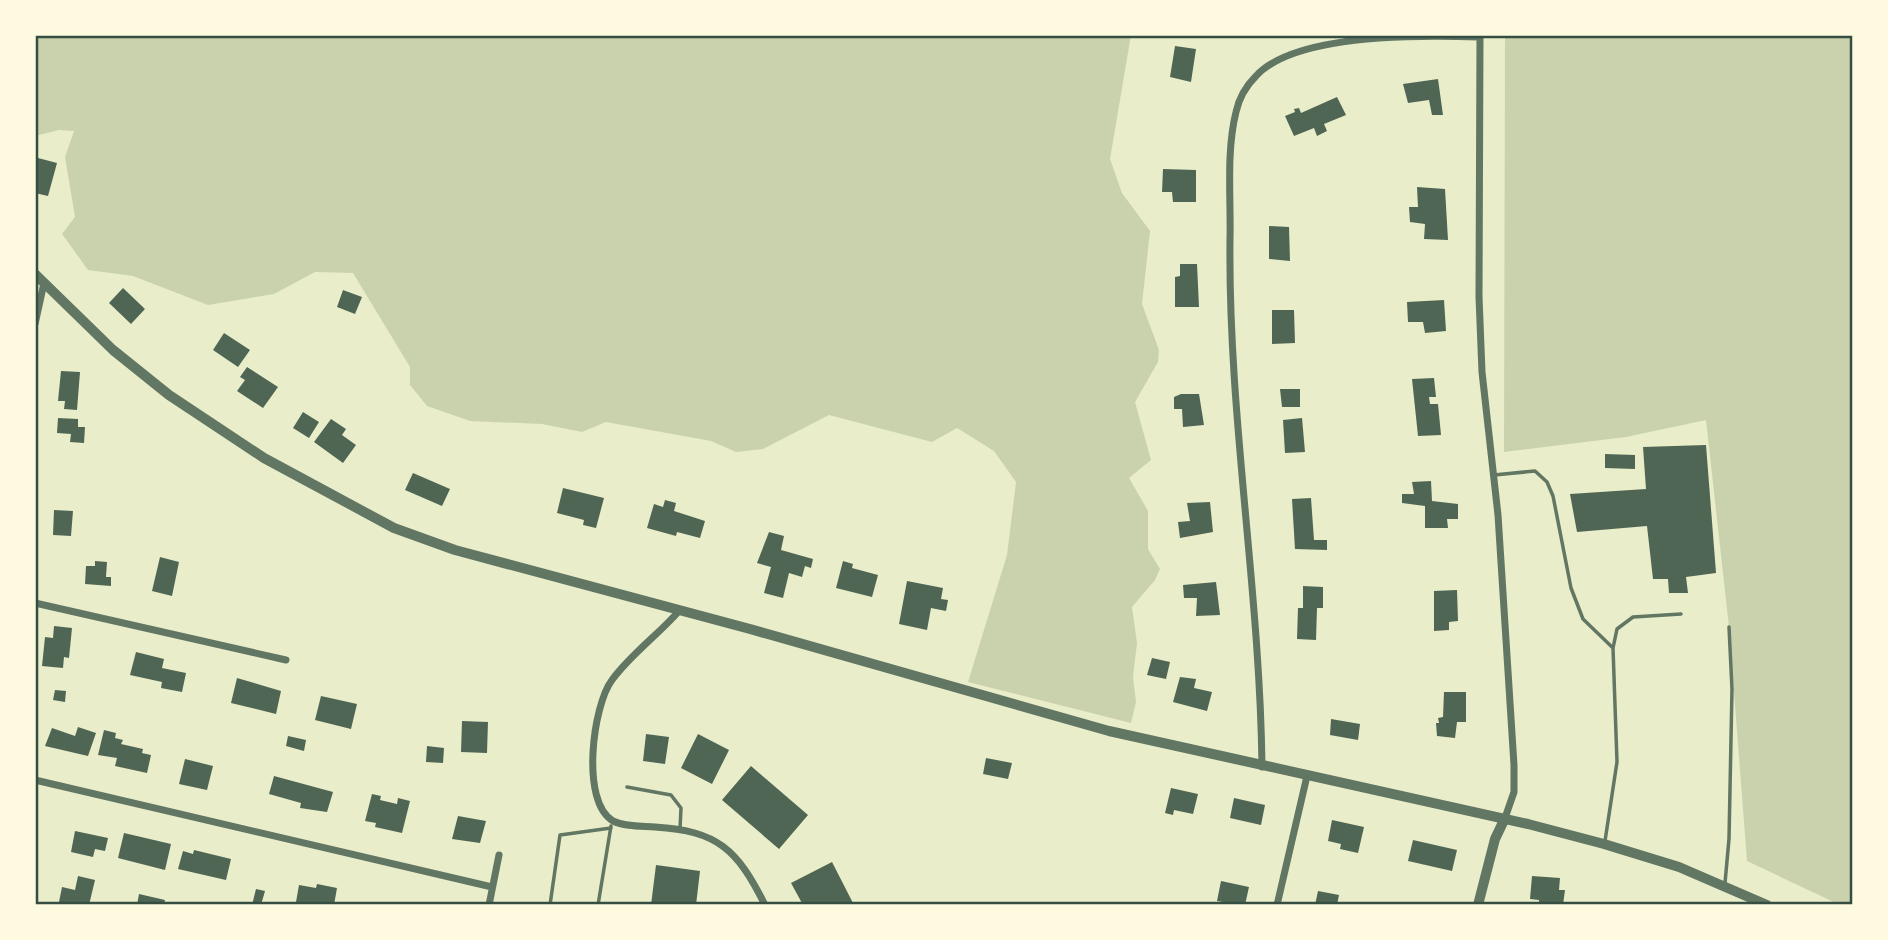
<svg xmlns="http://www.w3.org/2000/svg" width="1888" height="940" font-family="'Playfair Display',serif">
  <rect width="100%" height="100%" fill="#e9edc9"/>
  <path fill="#cad2ad" d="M35 35H1131L1110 159 1122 193 1150 231 1142 304 1159 350 1158 362 1135 402 1151 460 1129 478 1148 511V549L1160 569 1155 580 1132 607 1137 643 1133 677 1136 702 1131 723 968 682 1007 555 1016 482 994 451 957 428 932 442 829 415 763 449 736 452 711 441 606 422 582 432 542 424 470 421 427 406 410 385V367L353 273 315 272 274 294 208 305 133 276 88 270 62 234 75 217 65 157 74 131 59 130 35 136Z
    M1505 35H1853V905H1840L1747 861 1729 627 1706 420 1626 437 1504 452Z"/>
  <path fill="#4f6655" d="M1175 46 1196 49 1191 82 1170 77Z
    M1438 79 1443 115H1432L1429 100 1408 103 1403 84Z
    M1337 97 1346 115 1324 124 1327 131 1317 136 1314 128 1294 136 1285 116 1295 112 1294 109 1299 108 1301 113Z
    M38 158 57 163 48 196 35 193Z
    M1163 169 1196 170V202H1173L1172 192H1162Z
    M1417 187 1445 189 1448 240 1424 239 1425 224 1410 222 1409 207H1418Z
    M1269 226 1289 227 1290 261 1269 259Z
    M1180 264H1197L1199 307H1175V277L1180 276Z
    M123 288 145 309 131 324 109 303Z
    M343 290 362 297 355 314 337 307Z
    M1444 300 1446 331 1425 333 1423 322H1408L1407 302Z
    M1272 310H1294L1295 343 1272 344Z
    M224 333 250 350 238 367 213 350Z
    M247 367 278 387 263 408 237 391 245 380 240 377Z
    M61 371 80 372 77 410 64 409 65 401H58Z
    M1434 378 1436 397H1429L1430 404H1438L1441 435 1418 436 1412 379Z
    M1280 389H1300V407H1282Z
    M1181 394H1199L1204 425 1183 427 1182 409H1174V397Z
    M303 412 319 422 309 438 293 428Z
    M58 418 78 419V427H85L84 443 70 442 71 434 57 433Z
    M1302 418 1305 452 1285 453 1283 420Z
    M331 419 346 429 342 435 356 445 343 463 314 442Z
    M1706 445 1716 573 1686 577 1688 593H1669L1668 579H1653L1647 526 1577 532 1570 494 1646 489 1643 447Z
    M1605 454 1635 455V469L1605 468Z
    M413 473 450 489 442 506 405 490Z
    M1431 481 1432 501 1458 504V519H1447L1448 528H1425V506L1402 503V494H1414L1412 482Z
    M563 488 604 498 596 528 583 525 584 520 557 513Z
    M1311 498 1314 540H1327V550L1295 549 1292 499Z
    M665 500 676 503 674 511 705 521 700 538 677 532 676 536 647 528 654 504 663 507Z
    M1210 502 1213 532 1180 538 1178 522 1190 521 1187 503Z
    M54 510 73 511 71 536 53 535Z
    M769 532 784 536 781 550 813 559 811 568 805 566 802 577 789 573 783 598 764 593 771 567 757 563Z
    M160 557 179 562 172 596 152 591Z
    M95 561 107 562 106 577H111V586L85 584 86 566H95Z
    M843 561 853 564 852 568 878 575 872 597 836 588Z
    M907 581 943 588 941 599 948 600 946 611 931 608 927 630 899 624Z
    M1216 582 1220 615 1196 616 1197 598H1184L1183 585Z
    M1303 586 1323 587V608H1317L1316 640 1297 639 1298 608H1303Z
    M1457 590 1458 621 1449 622V630L1434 631V591Z
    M54 626 72 628 69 658 64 657 63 668 42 666 45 637 53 638Z
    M136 652 164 659 162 668 186 673 182 692 161 688 162 682 130 675Z
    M1152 658 1170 662 1166 679 1147 675Z
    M1180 677 1196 679 1194 688 1212 692 1207 711 1173 702Z
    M237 678 281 691 276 714 231 703Z
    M55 690 66 691 65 702 53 700Z
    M1444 692H1466V722H1457L1455 738 1437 736 1436 723H1439L1438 718 1443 717Z
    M321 696 357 704 351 729 315 720Z
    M1331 719 1360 724 1358 740 1330 735Z
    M462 721 488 722 487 753 461 752Z
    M78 727 96 733 88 756 45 746 52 728 75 736Z
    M104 730 116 733 115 738 123 740 121 744 143 749 142 753 151 755 147 773 115 766 117 758 98 755Z
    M646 734 669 737 665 764 643 761Z
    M698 734 729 750 712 784 681 768Z
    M288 736 306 740 304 751 286 746Z
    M427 746 444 748 443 763 426 762Z
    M986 758 1012 763 1008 779 983 774Z
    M185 759 213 766 207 790 179 784Z
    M751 766 808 815 779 849 722 800Z
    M274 776 333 792 327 812 300 808 301 803 269 794Z
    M1171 788 1198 794 1193 814 1174 810 1173 815 1165 813Z
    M372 794 381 796 380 800 397 804 398 798 410 801 402 833 375 827 376 823 365 821Z
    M1234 798 1265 805 1261 825 1230 818Z
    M458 816 486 821 480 843 452 839Z
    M1332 820 1364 827 1358 853 1340 849 1341 844 1328 841Z
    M75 831 108 838 105 851 95 849 93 857 71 852Z
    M124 833 171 844 165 870 118 858Z
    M1413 840 1457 850 1452 871 1408 861Z
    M194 850 231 859 226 880 178 869 183 851 193 854Z
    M832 862 854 905H803L791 883Z
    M656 865 700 871 696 905H651Z
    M78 876 95 880 89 905 59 902 62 887 75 890Z
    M1532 876 1560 878 1559 890H1565L1563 905H1539V900L1530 899Z
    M1221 881 1249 887 1245 905H1223V902L1217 901Z
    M317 884 337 888 334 905 296 902 299 885 316 888Z
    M256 889 265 891 261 905H252Z
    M1318 891 1339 895 1337 905H1315Z
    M139 894 165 900 164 905H137Z"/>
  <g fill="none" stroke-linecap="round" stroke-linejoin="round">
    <path stroke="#617663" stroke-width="3.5" d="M1494 475 1535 471 1547 482 1553 496 1571 588 1583 619 1613 648
      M627 787 671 795 681 808 680 829
      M1605 841 1617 762 1613 648 1617 629 1633 617 1681 614
      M1725 883 1729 839 1732 689 1729 627
      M550 905 560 835 611 828
      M598 905 611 826"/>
    <path stroke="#617663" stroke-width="7" d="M1480 35 1479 297 1482 372 1498 515 1514 765V792L1505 818
      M35 324 44 283
      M35 603 286 660
      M679 611C658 635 631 654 612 680 593 705 580 802 613 821 625 827 642 826 655 827 718 831 737 849 765 905
      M1262 767C1260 590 1228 416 1230 239 1231 199 1226 152 1236 112 1239 98 1246 86 1256 76 1295 33 1424 35 1480 37
      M35 780 492 887
      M489 905 499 855
      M1277 905 1307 776"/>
    <path stroke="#617663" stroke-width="10" d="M35 274 113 350 169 395 264 458 394 528 455 550 750 629 1109 731 1528 824 1604 844 1679 867 1767 905
      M1478 905 1495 839 1505 818"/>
  </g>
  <rect width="1888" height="940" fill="none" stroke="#fefae0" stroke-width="74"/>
  <rect x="37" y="37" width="1814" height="866" fill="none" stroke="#344e41" stroke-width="2.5"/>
</svg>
